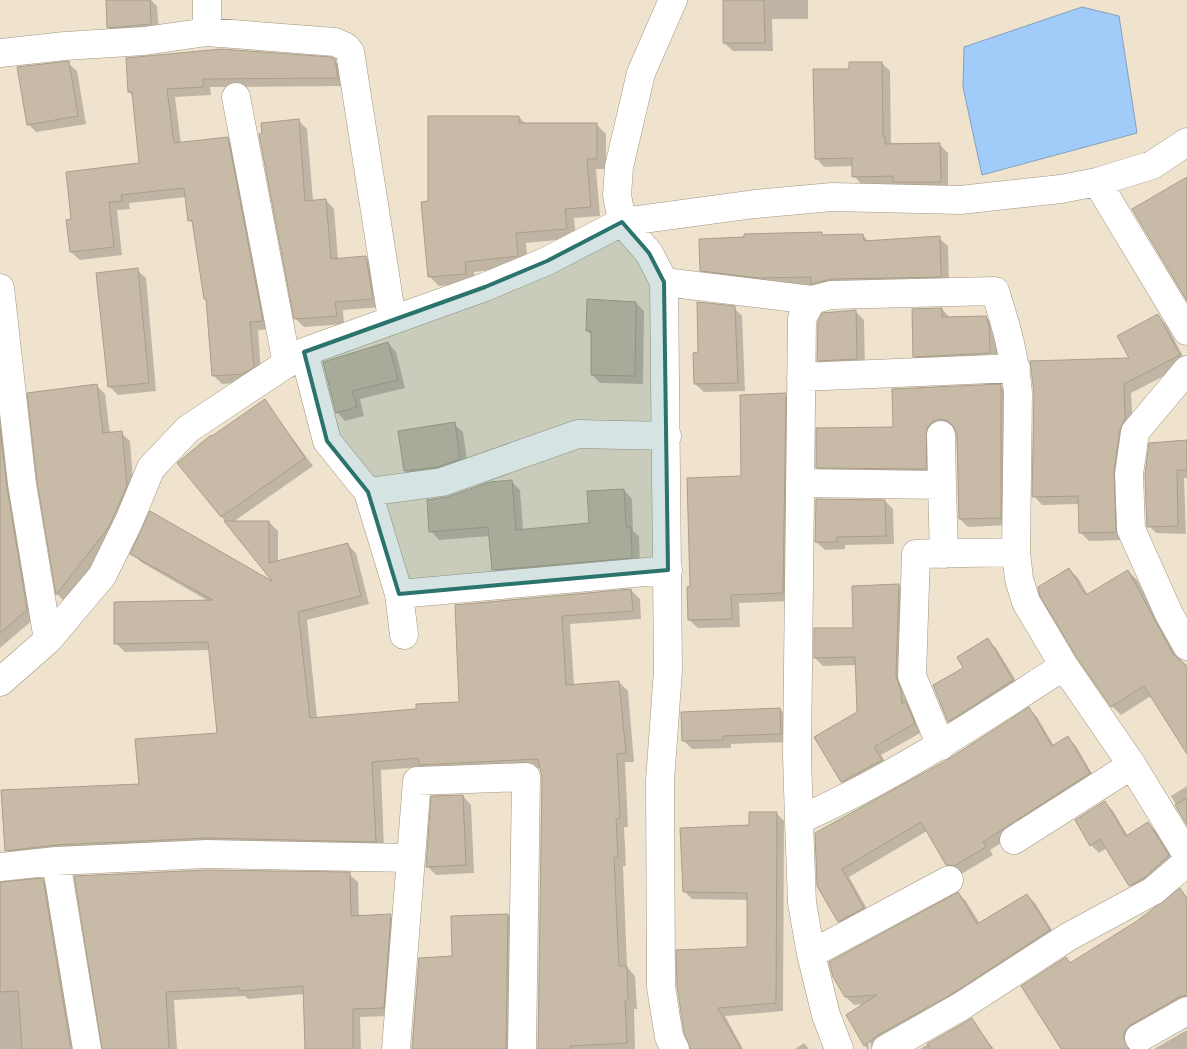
<svg xmlns="http://www.w3.org/2000/svg" width="1187" height="1049" font-family="Karla,sans-serif">
  <rect width="100%" height="100%" fill="#f0e3ce"/>
  <path fill="#a1ccfa" stroke="#83a0bd" d="M1082 7 1119 16 1137 133 982 175 963 87 964 47Z"/>
  <path fill="#0003" d="M107 0H151L157 6 159 32 117 36 108 27Z
    M724 0H808V19H772L773 51H733L724 43Z
    M127 59 335 61 343 69 346 86 210 87 211 95 175 97 181 144 227 139 236 147 271 329 258 330 261 375 251 382 222 384 214 376 208 301 205 299 195 225 189 220 187 197 129 203 130 209 117 210 122 255 80 260 71 252 73 220 141 165 133 96 129 92Z
    M68 63 77 71 86 124 36 132 28 124Z
    M882 63 890 71 891 143 940 145 948 153V190H903L897 184 862 185 854 176 853 166 824 167 816 158 850 70Z
    M519 117 526 124H596L606 134V169H596L600 216 574 218 576 238 526 243 528 266 474 272 475 283 439 286 429 276V202Z
    M299 121 307 129 313 201 326 200 334 209 338 259 366 257 374 265 381 307 343 310 344 324 304 327 295 318Z
    M821 233 825 237 863 235 869 242 939 238 948 246 949 285 820 292 813 285 769 286 709 279 701 270Z
    M137 270 146 278 156 391 118 395 109 386Z
    M636 303 644 311 643 384 600 383 592 375V335L587 331Z
    M734 308 742 316 745 391 704 392 695 384 699 354Z
    M942 309 950 318 986 317 994 326 997 335 998 361 923 365 914 356Z
    M855 311 864 320 865 367 827 369 818 360Z
    M1157 316 1166 324 1187 364 1131 393 1133 428 1124 540 1089 541 1080 532 1079 504 1042 505 1034 496 1131 360Z
    M388 343 396 352 405 388 360 399 364 416 345 421 337 412 324 363Z
    M0 365 35 618 0 648Z
    M96 385 105 394 110 434 121 433 130 441 134 495 116 537 65 602 58 595 39 482Z
    M1001 386 1009 394 1008 525 968 527 960 519 956 428 949 427 934 477 825 475 817 467 894 428Z
    M785 395 793 403 791 601 739 603 740 627 698 628 689 620 691 588 742 477Z
    M265 401 313 466 233 522H269L278 531V562L347 544 356 553 369 604 307 620 317 718 417 710 460 703 456 606 631 590 640 599 641 619 570 624 574 685 619 682 628 691 634 762H625L628 827H624L626 866H623L627 967 635 976 637 1009H634L635 1049H539L543 777 541 768 429 774 422 767 381 770 384 850 15 859 7 850 140 785 218 734 210 650 125 652 116 643 210 602 141 562 132 553 277 585 221 516 212 438Z
    M454 424 463 432 468 467 414 479 405 471Z
    M1187 442V478H1184L1186 534 1156 533 1148 525Z
    M511 481 520 490 523 530 590 525 624 490 632 499 633 531 639 536 640 565 502 578 493 569 490 536 439 540 431 531 448 498Z
    M885 501 893 509 894 544 845 545V549L825 550 816 542Z
    M1069 569 1078 578 1088 595 1128 571 1137 580 1180 659 1187 666V753L1151 696 1121 715 1112 706Z
    M899 586 907 594 909 707 914 711 922 732 881 755 890 769 850 790 842 782 816 737 858 713 856 665 823 666 815 658 855 629Z
    M988 640 996 648 1021 689 957 729 949 721Z
    M780 709 788 717 789 742 731 744V748L692 749 684 741Z
    M1029 709 1037 717 1054 746 1068 738 1076 746 1097 782 990 850 993 855 963 873H955L947 864 927 831 849 877 871 916 847 929 839 921 818 886Z
    M1187 786V823L1171 796Z
    M463 796 471 805 474 873 436 875 427 866Z
    M1105 802 1113 811 1128 836 1148 823 1157 832 1176 864 1138 894 1130 885 1107 848 1099 853 1091 845Z
    M776 813 784 821 783 1011 725 1016 743 1049H695L748 948V900L692 899 684 891 750 826Z
    M349 874 358 882 359 917 390 916 399 924 391 1016 360 1017 361 1049H306L304 994 248 999 245 996 174 1000 177 1049H103L76 877Z
    M42 879 51 888 77 1049H0V882Z
    M1180 890 1187 897V1005L1112 1049H1063L1066 958 1072 964 1137 922Z
    M958 893 966 901 980 924 1027 895 1035 903 1057 938 880 1049H872L870 1042 868 1043 869 1049H867L847 1015 865 1004 854 1005 846 997Z
    M508 915 515 922 513 1049H413L454 958Z
    M971 1020 994 1049H920Z
    M1187 1030V1049H1154Z
    M804 1043 809 1049H795Z"/>
  <path fill="#c7baa6" stroke="#aa9d8a" d="M106 0H150L151 24 107 28Z
    M723 0H764L765 43H723Z
    M221 49 331 57 335 59 338 78 203 79V87L167 89 174 143 228 137 263 321 250 322 254 367 243 374 212 376 206 299H204L192 220 188 221 184 188 121 195 122 201 109 202 114 247 70 252 66 220 71 219 66 172 139 163 132 92H128L126 58Z
    M69 61 78 116 27 125 17 67Z
    M849 62H882L883 136H885V144L940 143 941 182H893V176L852 177V158L815 159 813 69H849Z
    M428 116H519V123H597V159H587L591 207 565 209 567 229 516 233 518 256 465 262 466 274 428 277 421 202 428 201Z
    M299 119 305 201 326 199 331 259 366 256 373 299 335 302 337 316 294 319 259 134 262 133 261 123Z
    M1187 177V301L1132 209Z
    M822 232V235L863 234 864 241 940 236 941 277 831 279 811 284V277L760 278 700 271 699 239 744 237V234Z
    M138 268 149 383 108 387 96 273Z
    M587 299 636 302 635 376 591 375V331H586Z
    M697 302 735 306 738 383 694 384 693 353 698 352Z
    M942 308V317L986 316 989 325 990 353 913 357 912 309Z
    M856 310 857 359 817 361 818 322 822 313Z
    M1158 314 1180 355 1124 384 1125 419 1120 430 1114 472 1116 532 1079 533 1078 496 1032 497 1034 393 1030 361 1129 358 1117 336Z
    M388 342 398 380 352 391 357 407 336 413 323 362Z
    M97 384 103 433 122 431 127 486 108 528 56 595 37 482 27 393Z
    M1001 384V518L959 519 957 435 954 427 948 421 940 419 933 421 927 428 926 469 816 468V428L893 427 892 389Z
    M786 393 783 593 731 595 732 619 688 620 687 587 690 586 687 478 741 476 740 395Z
    M265 399 305 458 221 517 177 463 211 435 212 436Z
    M455 422 460 459 438 467 404 471 398 431Z
    M0 428 7 487 27 610 0 633Z
    M1187 440V470H1177L1178 526 1147 527 1145 475 1149 443Z
    M512 480 516 530 589 523 587 491 624 489 626 527H631L632 558 492 570 488 527 429 532 427 500 447 497 490 482Z
    M816 499 885 500 886 536 837 537V542H815Z
    M150 511 272 581 224 521H269V563L348 543 361 596 298 612 310 718 416 709V704L459 702 455 605 631 589 633 611 562 616 566 685 619 681 626 753 617 754 620 818 616 819 618 857 614 858 619 966H627L628 1000 625 1001 627 1043 570 1046V1049H538L542 777 538 759 419 765 418 758 372 762 376 842 206 838 55 845 5 851 1 790 139 784 135 739 217 733 208 642 114 644V602L213 600 130 554Z
    M1069 568 1086 595 1128 570 1173 654 1187 666V754L1144 686 1111 707 1077 658 1040 596 1038 587Z
    M899 584 896 676 901 691 902 704 906 702 915 723 874 747 882 760 841 782 814 737 857 712 855 657 814 658V628H853L852 586Z
    M988 638 1013 680 948 722 933 685 963 668 957 657Z
    M1029 707 1052 746 1068 736 1090 773 983 842 986 847 954 866 946 865 921 822 842 869 864 908 838 922 817 886 815 833 947 760Z
    M780 708 781 734 723 736V740L682 741 681 712Z
    M463 795 466 865 426 867 431 796Z
    M1187 798V825L1175 805Z
    M1105 801 1126 836 1148 822 1169 855 1144 878 1129 886 1100 839 1090 846 1075 820Z
    M749 812H777L776 1003 718 1008 741 1049H690L684 1032 677 986 676 950 747 947V893L683 892 680 828 749 825Z
    M207 870 350 872 351 916 391 914 384 1008 353 1009V1049H305L303 986 239 991V988L166 992 169 1049H102L74 876Z
    M43 878 71 1049H22L18 991 0 992V882Z
    M1180 888 1187 899V995L1179 997 1131 1025 1125 1030 1123 1037 1129 1049H1061L1021 986 1066 957 1070 963 1137 921Z
    M958 892 977 924 1027 894 1050 930 952 994 878 1035 864 1046 846 1015 877 995 845 997 833 977 829 962Z
    M508 914 506 1049H412L419 958 452 956 451 916Z
    M972 1018 992 1049H931L927 1044Z"/>
  <g fill="none" stroke-linecap="round" stroke-linejoin="round">
    <g stroke="#a19582" stroke-width="29">
      <path id="minor" d="M207 0V32L335 42 346 47 350 52 392 319
        M673 0 641 73 619 167 617 195 622 222 649 253 664 282 668 670 660 781 661 987 669 1037 675 1049
        M0 53 65 46 144 41 207 32
        M236 97 287 364
        M1097 182 1187 331
        M664 282 812 300
        M0 288 22 484 48 640
        M304 352 327 441 368 492 442 482 578 434 667 436
        M1187 370 1135 432 1129 474 1131 529 1169 614 1187 646
        M801 377 1016 368
        M941 435 942 485
        M800 483 942 485 944 554
        M368 492 399 594 404 635
        M399 594 668 570
        M1064 666C978 722 893 778 799 820L797 756 802 318 812 300 831 295 995 291C1006 325 1015 357 1018 393L1016 552 1019 579 1026 602 1064 666 1132 765 1187 855
        M0 682 48 640 102 576 129 521 151 468 188 429 304 352 485 287 547 261 622 222 755 204 832 197 960 200 1061 189 1097 182 1152 165 1187 142
        M941 746 912 676 916 554 1016 552
        M799 820 802 903 811 954 949 880
        M1014 840 1132 765
        M56 861 87 1049
        M0 867 56 861 207 854 411 858
        M811 954 826 1015 839 1049
        M1139 1038 1187 1011
        M396 1049 417 781 526 777 522 1049
        M886 1049 960 1007 1068 937 1153 891 1187 862"/>
    </g>
    <use href="#minor" stroke="#fff" stroke-width="28"/>
  </g>
  <path fill="#2b736d" fill-opacity="0.2" stroke="#2b736d" stroke-width="4" stroke-linejoin="round" d="M622 222 649 253 664 282 668 570 399 594 368 492 327 441 304 352 485 287 547 261Z"/>
</svg>
